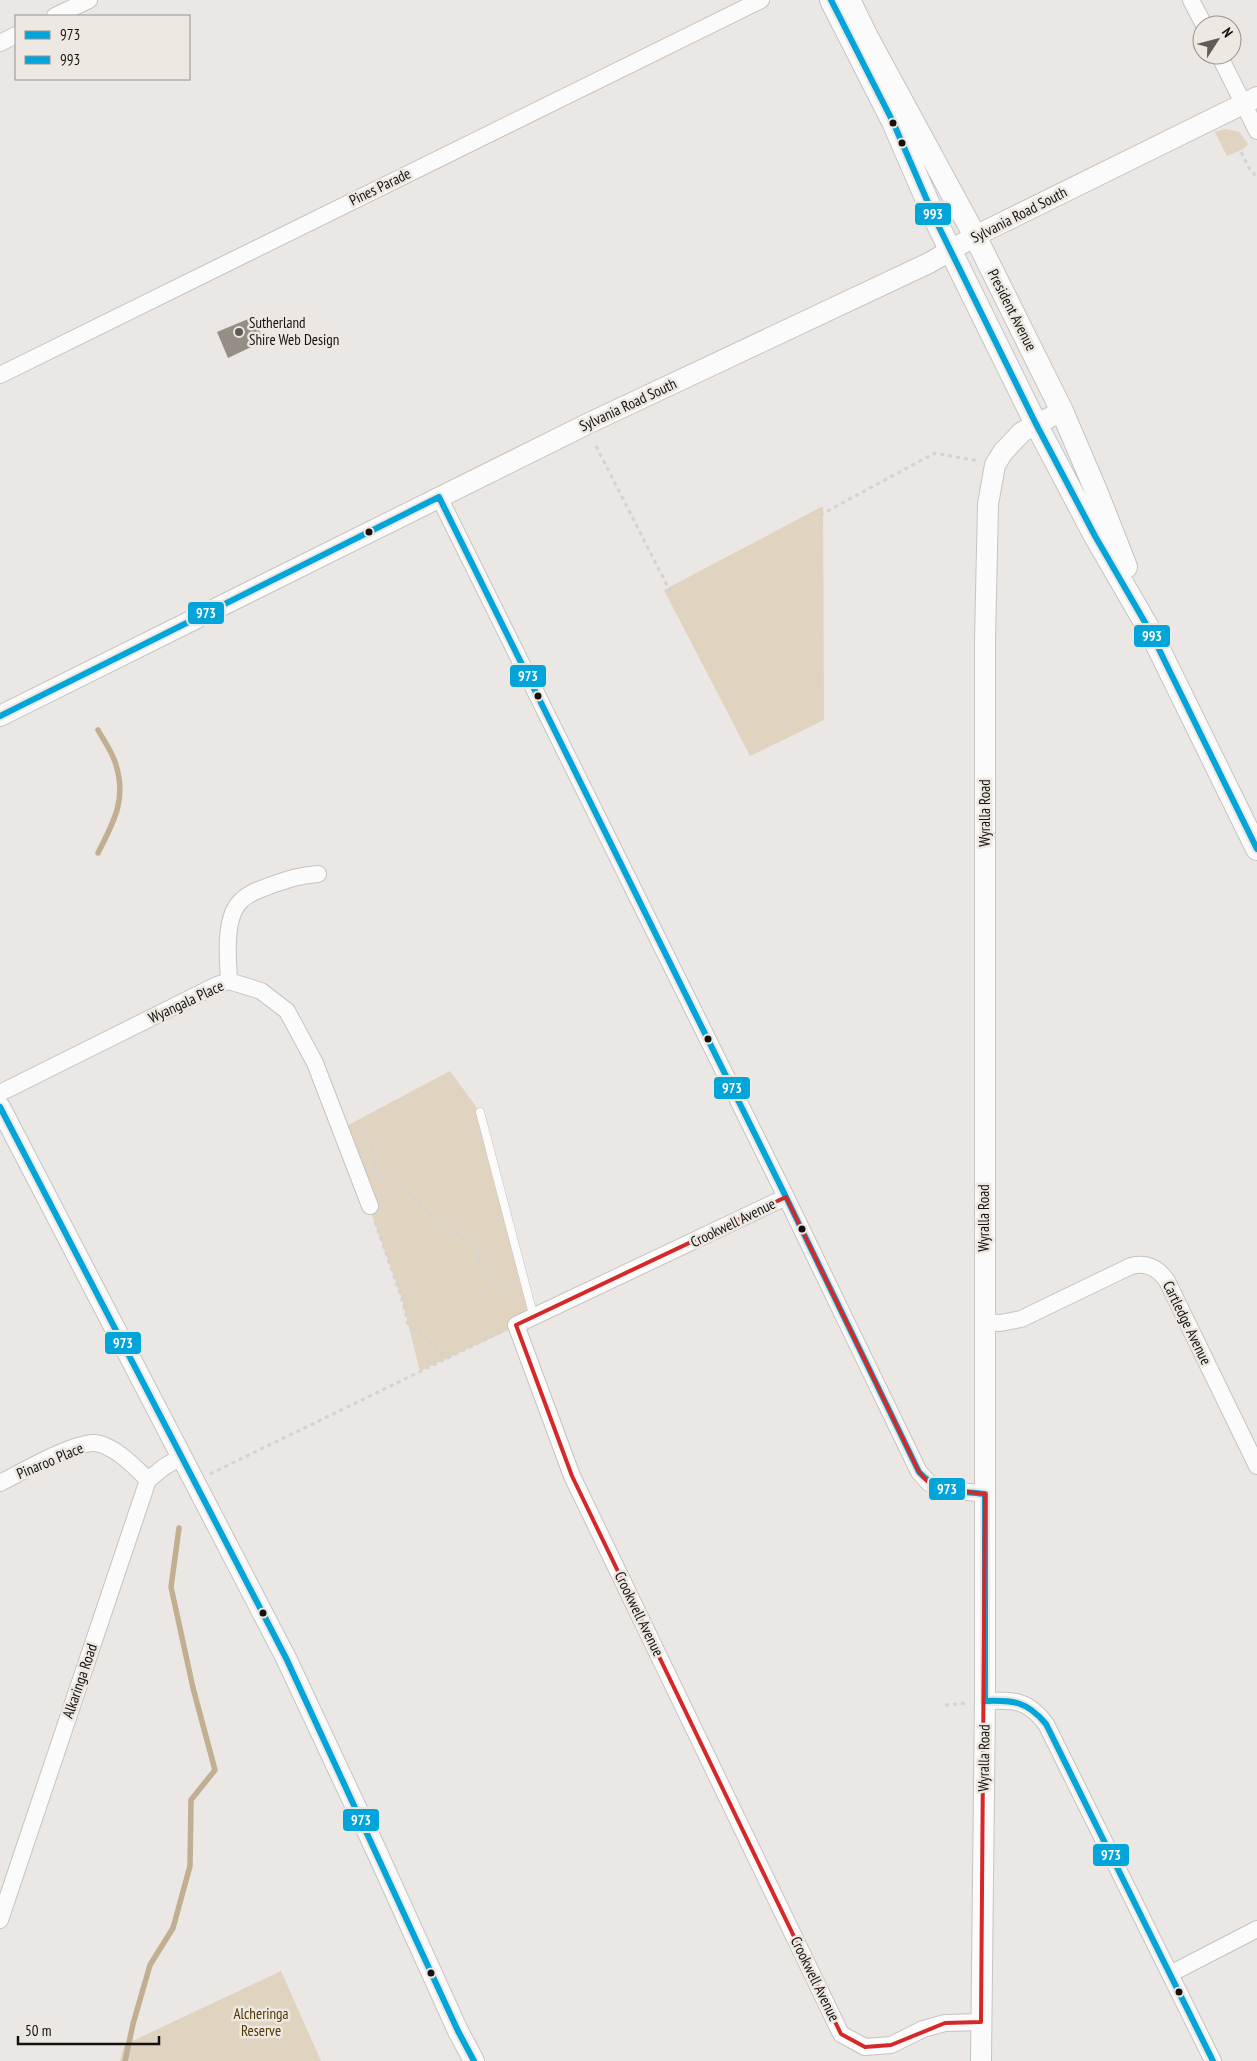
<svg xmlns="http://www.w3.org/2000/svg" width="1257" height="2061" font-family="'PT Sans Narrow',sans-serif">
  <rect width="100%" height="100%" fill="#eae7e4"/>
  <path fill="#e0d3c0" d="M1226 129 1239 132 1248 144 1243 149 1227 156 1215 132Z
    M823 506 824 720 750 756 664 590Z
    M450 1071 480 1112 534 1318 420 1371 401 1296 341 1129Z
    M281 1971 321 2061H120L124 2045Z"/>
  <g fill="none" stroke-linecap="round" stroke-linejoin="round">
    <path stroke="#c2ae91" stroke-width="5.5" d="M98 853C113 823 127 800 116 765 113 753 104 741 98 730
      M125 2061 133 2024 150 1965 173 1928 190 1866 191 1800 215 1770 193 1688 171 1587 179 1528"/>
  </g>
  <path fill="#958e85" d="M253 317 264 341 228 358 217 332Z"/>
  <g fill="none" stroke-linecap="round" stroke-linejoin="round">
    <g stroke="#c6c4c2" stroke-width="9">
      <path id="service" d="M480 1112 534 1318"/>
    </g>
    <g stroke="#c6c4c2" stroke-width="18">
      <path id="minor" d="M1191 0 1204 25
        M55 16 89 0
        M0 43 16 35
        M1219 55 1257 131
        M0 375 761 0
        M439 497 786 1197 919 1472 929 1483 944 1489 985 1494
        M229 981C228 959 223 916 242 900 250 892 259 890 269 886 286 880 300 875 318 874
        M0 1093 217 985 229 981 261 991 287 1011 315 1063 370 1206
        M786 1197 516 1325 572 1476 841 2034 865 2047 891 2045 923 2029 945 2023 981 2022
        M984 1322 1000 1323 1021 1319 1131 1266C1147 1262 1158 1268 1167 1281L1257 1466
        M0 1483C20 1473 75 1441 95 1443 114 1445 135 1467 148 1480
        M985 1701C1014 1700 1027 1699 1046 1724L1213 2061
        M0 1920 148 1480 164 1467 181 1457
        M1170 1974 1257 1929"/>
    </g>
    <g stroke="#c6c4c2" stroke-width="22">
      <path id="tertiary" d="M0 716 585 425 929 263 975 236 1257 97
        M0 1107 286 1658 376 1850 458 2031 474 2061
        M981 2061 985 1701V640L988 504 995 465 1003 452 1022 432 1062 411"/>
    </g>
    <g stroke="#c6c4c2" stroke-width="24">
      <path id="secondary" d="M831 0 893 122 936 221 1036 424 1095 536 1150 631 1257 849
        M849 0 867 37 975 236 1062 411 1097 493 1126 567"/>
    </g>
    <path stroke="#d3d3d1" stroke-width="3" stroke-dasharray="4 4" stroke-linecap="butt" d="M1241 152 1250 170 1253 172 1257 179
      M596 446 671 593
      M820 515 935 453 978 461
      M365 1143 372 1145 376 1171 391 1186 409 1192 435 1218 477 1247 479 1268 516 1301
      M375 1222 401 1296 409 1327 426 1336 445 1358
      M210 1474 501 1332
      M945 1705 967 1703"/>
    <use href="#service" stroke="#fcfbfb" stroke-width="8"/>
    <use href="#minor" stroke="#fcfbfb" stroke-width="16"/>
    <use href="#tertiary" stroke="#fcfbfb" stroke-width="20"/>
    <use href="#secondary" stroke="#fcfbfb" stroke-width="22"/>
    <g stroke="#ede8e1" stroke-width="10">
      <path id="bus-1" d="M0 716 439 497 786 1197 919 1472C938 1493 958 1491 985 1494V1701C1013 1700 1027 1701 1046 1724L1213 2061
        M0 1107 286 1658 458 2031 474 2061"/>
    </g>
    <g stroke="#ede8e1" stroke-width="10">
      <path id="bus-2" d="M831 0 893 122 936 221 1036 424 1095 536 1150 631 1257 849"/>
    </g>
    <use href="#bus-1" stroke="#02a5d9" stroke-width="6"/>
    <use href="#bus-2" stroke="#02a5d9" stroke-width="6"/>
  </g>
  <path fill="none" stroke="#d62828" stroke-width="4" stroke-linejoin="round" d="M786 1197 919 1472 929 1483 944 1489 985 1494 981 2022 945 2023 891 2045 865 2047 841 2034 572 1476 516 1325Z"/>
  <g fill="#141210" stroke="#ede8e1" stroke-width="2">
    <circle cx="893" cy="123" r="4.5"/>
    <circle cx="902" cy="143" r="4.5"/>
    <circle cx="369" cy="532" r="4.5"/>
    <circle cx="538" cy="696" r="4.5"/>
    <circle cx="708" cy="1039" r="4.5"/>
    <circle cx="802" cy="1229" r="4.5"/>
    <circle cx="263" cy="1613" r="4.5"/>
    <circle cx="431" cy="1973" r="4.5"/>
    <circle cx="1179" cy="1992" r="4.5"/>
  </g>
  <circle fill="#5f5d5a" stroke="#ede8e1" stroke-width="2" cx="239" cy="332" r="5"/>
  <g text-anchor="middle" stroke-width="5" stroke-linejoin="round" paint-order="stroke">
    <g font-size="15" fill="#141210" stroke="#ede8e1">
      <text transform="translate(380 187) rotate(-26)" y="5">Pines Parade</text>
      <text transform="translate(1019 215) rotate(-27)" y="5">Sylvania Road South</text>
      <text transform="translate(1012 310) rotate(63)" y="5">President Avenue</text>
      <text transform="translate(628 405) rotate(-25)" y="5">Sylvania Road South</text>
      <text transform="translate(985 813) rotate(-90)" y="5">Wyralla Road</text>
      <text transform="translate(186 1002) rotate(-25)" y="5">Wyangala Place</text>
      <text transform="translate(984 1218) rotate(-90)" y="5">Wyralla Road</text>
      <text transform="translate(733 1223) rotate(-26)" y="5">Crookwell Avenue</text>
      <text transform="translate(1187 1323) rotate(64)" y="5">Cartledge Avenue</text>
      <text transform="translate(50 1461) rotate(-23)" y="5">Pinaroo Place</text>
      <text transform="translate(639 1614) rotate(64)" y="5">Crookwell Avenue</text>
      <text transform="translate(80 1681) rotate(-71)" y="5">Alkaringa Road</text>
      <text transform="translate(984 1758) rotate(-89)" y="5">Wyralla Road</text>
      <text transform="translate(815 1979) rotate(64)" y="5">Crookwell Avenue</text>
    </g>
    <g font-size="15" fill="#141210" stroke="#ede8e1" text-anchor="start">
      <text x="249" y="328">Sutherland<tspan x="249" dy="17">Shire Web Design</tspan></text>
    </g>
    <g font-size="15" fill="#543802" stroke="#ede8e1">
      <text x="261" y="2019">Alcheringa<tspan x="261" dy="17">Reserve</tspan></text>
    </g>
  </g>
  <g stroke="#ede8e1" stroke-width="2">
    <rect x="914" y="202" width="38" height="24" rx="5" fill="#02a5d9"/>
    <rect x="187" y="601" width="38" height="24" rx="5" fill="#02a5d9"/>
    <rect x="1133" y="624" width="38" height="24" rx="5" fill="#02a5d9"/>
    <rect x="509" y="664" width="38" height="24" rx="5" fill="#02a5d9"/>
    <rect x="713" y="1076" width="38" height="24" rx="5" fill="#02a5d9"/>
    <rect x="104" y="1331" width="38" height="24" rx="5" fill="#02a5d9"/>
    <rect x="928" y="1477" width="38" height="24" rx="5" fill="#02a5d9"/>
    <rect x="342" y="1808" width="38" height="24" rx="5" fill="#02a5d9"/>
    <rect x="1092" y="1843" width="38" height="24" rx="5" fill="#02a5d9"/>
  </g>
  <g font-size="14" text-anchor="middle" font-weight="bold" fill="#fff">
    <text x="933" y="219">993</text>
    <text x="206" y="618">973</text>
    <text x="1152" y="641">993</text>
    <text x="528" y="681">973</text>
    <text x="732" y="1093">973</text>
    <text x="123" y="1348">973</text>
    <text x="947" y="1494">973</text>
    <text x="361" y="1825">973</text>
    <text x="1111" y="1860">973</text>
  </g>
  <rect x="15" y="15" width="175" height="65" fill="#ede8e1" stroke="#96928d"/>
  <rect x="25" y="31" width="25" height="8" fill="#02a5d9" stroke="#96928d"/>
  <text x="60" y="40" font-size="15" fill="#141210">973</text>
  <rect x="25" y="56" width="25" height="8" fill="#02a5d9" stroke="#96928d"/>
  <text x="60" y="65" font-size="15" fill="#141210">993</text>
  <g transform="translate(1217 40) rotate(54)"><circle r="24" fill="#ede8e1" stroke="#96928d"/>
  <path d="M0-4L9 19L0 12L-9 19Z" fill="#5f5d5a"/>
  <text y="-8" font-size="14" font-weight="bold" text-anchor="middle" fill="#141210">N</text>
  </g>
  <path d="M18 2036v8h141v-8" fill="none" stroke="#141210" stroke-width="2.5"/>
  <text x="25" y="2036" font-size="15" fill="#141210" stroke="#ede8e1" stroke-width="4" paint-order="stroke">50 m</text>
</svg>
